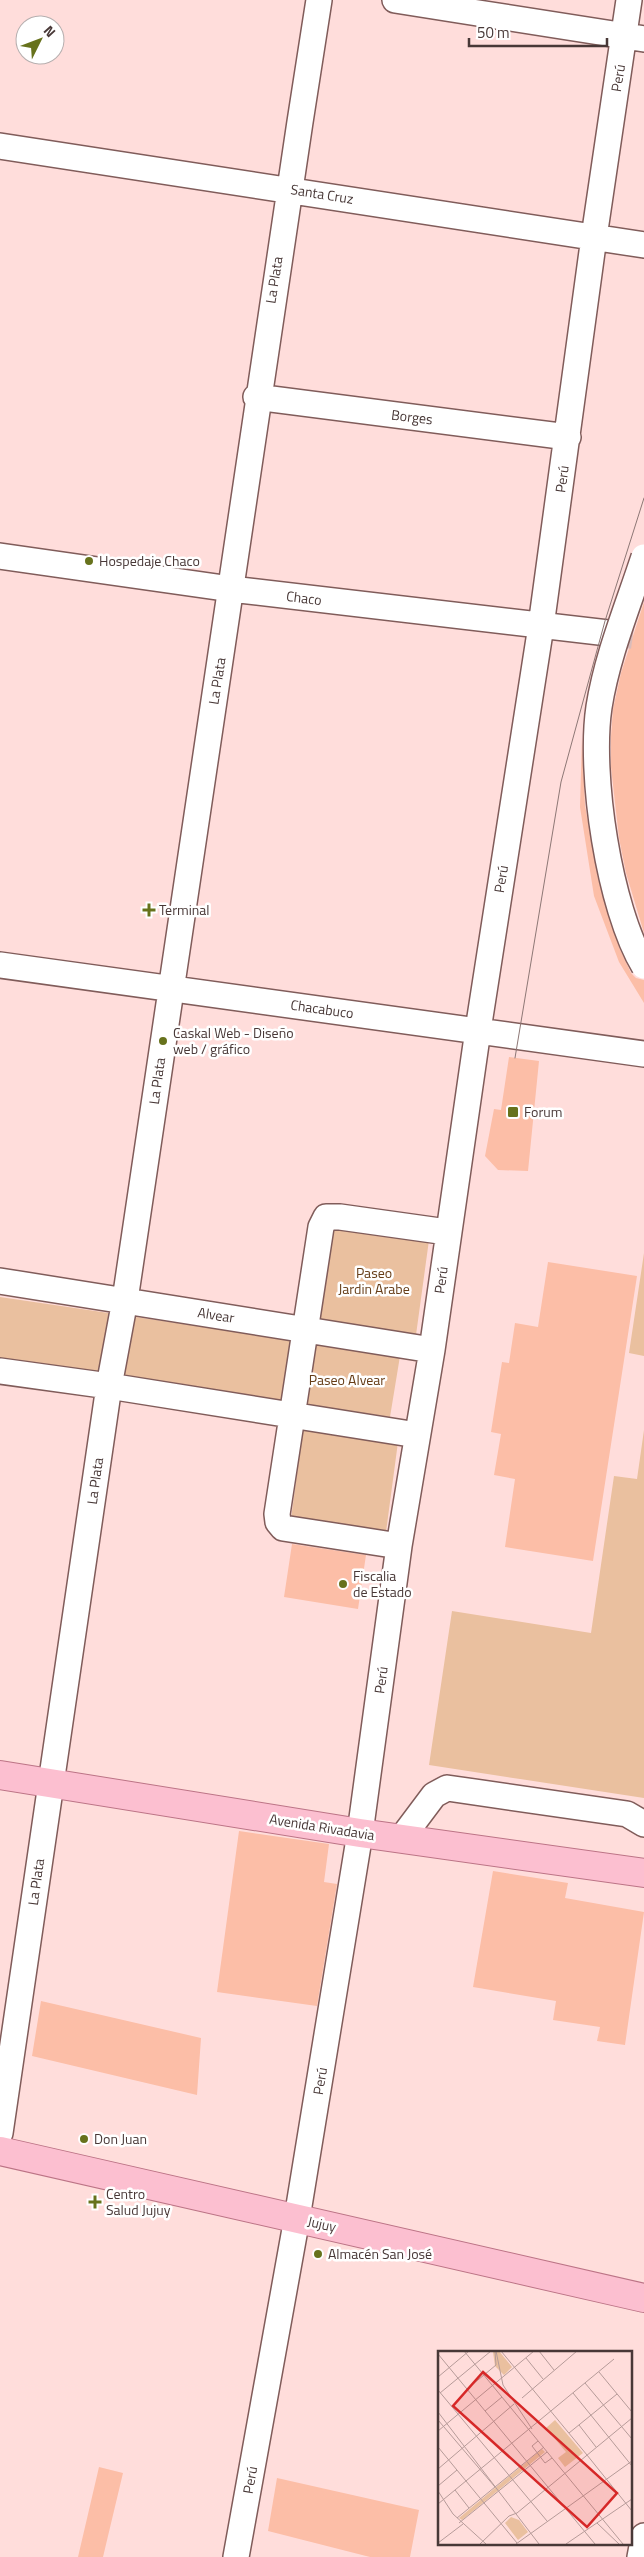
<svg xmlns="http://www.w3.org/2000/svg" width="644" height="2557" font-family="'Titillium Web',sans-serif">
  <rect width="100%" height="100%" fill="#ffdddb"/>
  <path fill="#eac09f" d="M333 1226 429 1240 416 1335 319 1321Z
    M644 1253V1356L629 1353Z
    M0 1297 400 1356 390 1417 0 1358Z
    M303 1428 398 1442 386 1532 291 1519Z
    M644 1430V1798L429 1765 452 1611 591 1633 614 1476 637 1479Z"/>
  <path fill="#fcbea7" d="M644 602V933L626 873 619 838 611 767V736L613 709 621 673Z
    M582 736 585 805 598 879 619 947 631 973 636 978 644 980V1003L619 962 594 896 580 807Z
    M509 1057 539 1061 528 1171 498 1170 485 1156 494 1109 501 1110Z
    M548 1262 637 1276 593 1561 505 1547 515 1479 494 1475 501 1434 491 1432 502 1362 509 1363 515 1323 538 1327Z
    M292 1544 366 1555 358 1609 284 1597Z
    M239 1831 329 1844 324 1882 337 1884 317 2006 217 1992Z
    M493 1871 568 1883 565 1898 644 1912 625 2045 597 2041 600 2027 553 2020 556 2001 473 1987Z
    M41 2001 201 2038 197 2095 32 2056Z
    M99 2467 123 2473 103 2557H78Z
    M277 2478 419 2510 410 2557H370L268 2531Z"/>
  <g fill="none" stroke-linecap="round" stroke-linejoin="round">
    <path stroke="#dabcba" stroke-width="25" stroke-dasharray="25 12" stroke-linecap="butt" d="M608 633 644 638"/>
    <g stroke="#805c5a" stroke-width="28">
      <path id="minor" d="M395 0 644 39
        M0 146 644 245
        M256 397 568 437
        M0 556 231 589 608 633
        M0 965 644 1054
        M0 1281 432 1350
        M0 1371 109 1386 417 1435
        M399 1546 283 1528 278 1522 277 1514 321 1227 326 1217H340L447 1232
        M401 1839 434 1795 447 1788 627 1814 644 1824
        M0 2133 109 1386 125 1300C189 867 251 433 319 0
        M236 2557 297 2218 360 1833 399 1546 432 1350 478 1030 541 626 594 237 629 0
        M640 2557 644 2536"/>
    </g>
    <g stroke="#bc7486" stroke-width="30">
      <path id="major" d="M0 1775 360 1833 644 1873
        M0 2151 644 2298"/>
    </g>
    <use href="#minor" stroke="#fff" stroke-width="25"/>
    <use href="#major" stroke="#fcbfd0" stroke-width="28"/>
    <path stroke="#8d7775" stroke-width="1" d="M515 1058 561 782 605 621 644 498"/>
    <g stroke="#805c5a" stroke-width="28" stroke-linecap="butt">
      <path id="minor-bridge" d="M644 557C628 606 607 656 599 707 589 774 609 908 644 966"/>
    </g>
    <use href="#minor-bridge" stroke="#fff" stroke-width="25"/>
  </g>
  <g fill="#67721c" stroke="#fff" stroke-width="2">
    <circle cx="89" cy="561" r="5"/>
    <path d="M146.5 902.5h5v5h5v5h-5v5h-5v-5h-5v-5h5z"/>
    <circle cx="163" cy="1041" r="5"/>
    <rect x="507" y="1106" width="12" height="12" rx="2.5"/>
    <circle cx="343" cy="1584" r="5"/>
    <circle cx="84" cy="2139" r="5"/>
    <path d="M92.5 2194.5h5v5h5v5h-5v5h-5v-5h-5v-5h5z"/>
    <circle cx="318" cy="2254" r="5"/>
  </g>
  <g text-anchor="middle" stroke-width="5" stroke-linejoin="round" paint-order="stroke">
    <g font-size="14" fill="#483837" stroke="#fff">
      <text transform="translate(618 78) rotate(-81)" y="5">Perú</text>
      <text transform="translate(322 194) rotate(9)" y="5">Santa Cruz</text>
      <text transform="translate(274 280) rotate(-81)" y="5">La Plata</text>
      <text transform="translate(412 417) rotate(7)" y="5">Borges</text>
      <text transform="translate(562 479) rotate(-82)" y="5">Perú</text>
      <text transform="translate(304 598) rotate(7)" y="5">Chaco</text>
      <text transform="translate(217 681) rotate(-81)" y="5">La Plata</text>
      <text transform="translate(501 879) rotate(-81)" y="5">Perú</text>
      <text transform="translate(322 1009) rotate(8)" y="5">Chacabuco</text>
      <text transform="translate(157 1081) rotate(-82)" y="5">La Plata</text>
      <text transform="translate(441 1280) rotate(-82)" y="5">Perú</text>
      <text transform="translate(216 1315) rotate(9)" y="5">Alvear</text>
      <text transform="translate(95 1481) rotate(-82)" y="5">La Plata</text>
      <text transform="translate(381 1680) rotate(-82)" y="5">Perú</text>
      <text transform="translate(322 1827) rotate(9)" y="5">Avenida Rivadavia</text>
      <text transform="translate(36 1882) rotate(-82)" y="5">La Plata</text>
      <text transform="translate(320 2081) rotate(-81)" y="5">Perú</text>
      <text transform="translate(322 2224) rotate(13)" y="5">Jujuy</text>
      <text transform="translate(250 2480) rotate(-80)" y="5">Perú</text>
    </g>
    <g font-size="14" fill="#483837" stroke="#fff" text-anchor="start">
      <text x="99" y="566">Hospedaje Chaco</text>
      <text x="159" y="915">Terminal</text>
      <text x="173" y="1038">Caskal Web - Diseño<tspan x="173" dy="16">web / gráfico</tspan></text>
      <text x="524" y="1117">Forum</text>
      <text x="353" y="1581">Fiscalia<tspan x="353" dy="16">de Estado</tspan></text>
      <text x="94" y="2144">Don Juan</text>
      <text x="106" y="2199">Centro<tspan x="106" dy="16">Salud Jujuy</tspan></text>
      <text x="328" y="2259">Almacén San José</text>
    </g>
    <g font-size="14" fill="#663d17" stroke="#fff">
      <text x="374" y="1278">Paseo<tspan x="374" dy="16">Jardin Arabe</tspan></text>
      <text x="347" y="1385">Paseo Alvear</text>
    </g>
  </g>
  <g transform="translate(438 2351)">
    <rect width="194" height="194" fill="#ffdddb"/>
    <path d="M61 0 74 16 66 24 57 15 55 1ZM117 69 145 102 127 116 120 107 128 101 108 77ZM104 98 107 101 24 169 21 167ZM73 166 81 169 90 181 80 189 67 172Z" fill="#eac09f"/>
    <path fill="none" stroke="#b69b99" stroke-width="1" d="M26 0 185 193M58 0 65 34 94 78M63 0 149 104M101 0 116 19M0 3 157 193M88 7 105 28M161 21 194 61M0 26 31 0M147 32 194 88M29 38 58 14 57 0M0 39 109 170M2 42 53 0M135 42 194 115M84 47 139 0M47 60 64 46M0 61 101 193M0 69 57 136M141 74 158 96M0 80 96 0M131 82 179 43M100 90 94 95 107 112 114 107M0 96 79 192M149 104 194 160M0 118 76 53M0 135 19 119M17 139 31 157M0 140 15 163 48 193M0 153 176 8M19 167 106 96M21 172 109 101M159 172 181 193M0 192 25 173M42 193 71 165 79 162 194 67M78 193 194 110M128 193 194 148"/>
    <path fill="#d62828" fill-opacity="0.15" stroke="#d62828" stroke-width="2.5" d="M45 21 179 142 149 176 15 55Z"/>
    <rect width="194" height="194" fill="none" stroke="#483837" stroke-width="2.5"/>
  </g>
  <g transform="translate(40 40) rotate(48)"><circle r="24" fill="#ffffff" stroke="#b6afaf"/>
  <path d="M0-4L9 19L0 12L-9 19Z" fill="#67721c"/>
  <text y="-8" font-size="14" font-weight="bold" text-anchor="middle" fill="#483837">N</text>
  </g>
  <path d="M469 38v8h138v-8" fill="none" stroke="#483837" stroke-width="2.5"/>
  <text x="477" y="38" font-size="15" fill="#483837" stroke="#ffffff" stroke-width="4" paint-order="stroke">50 m</text>
</svg>
